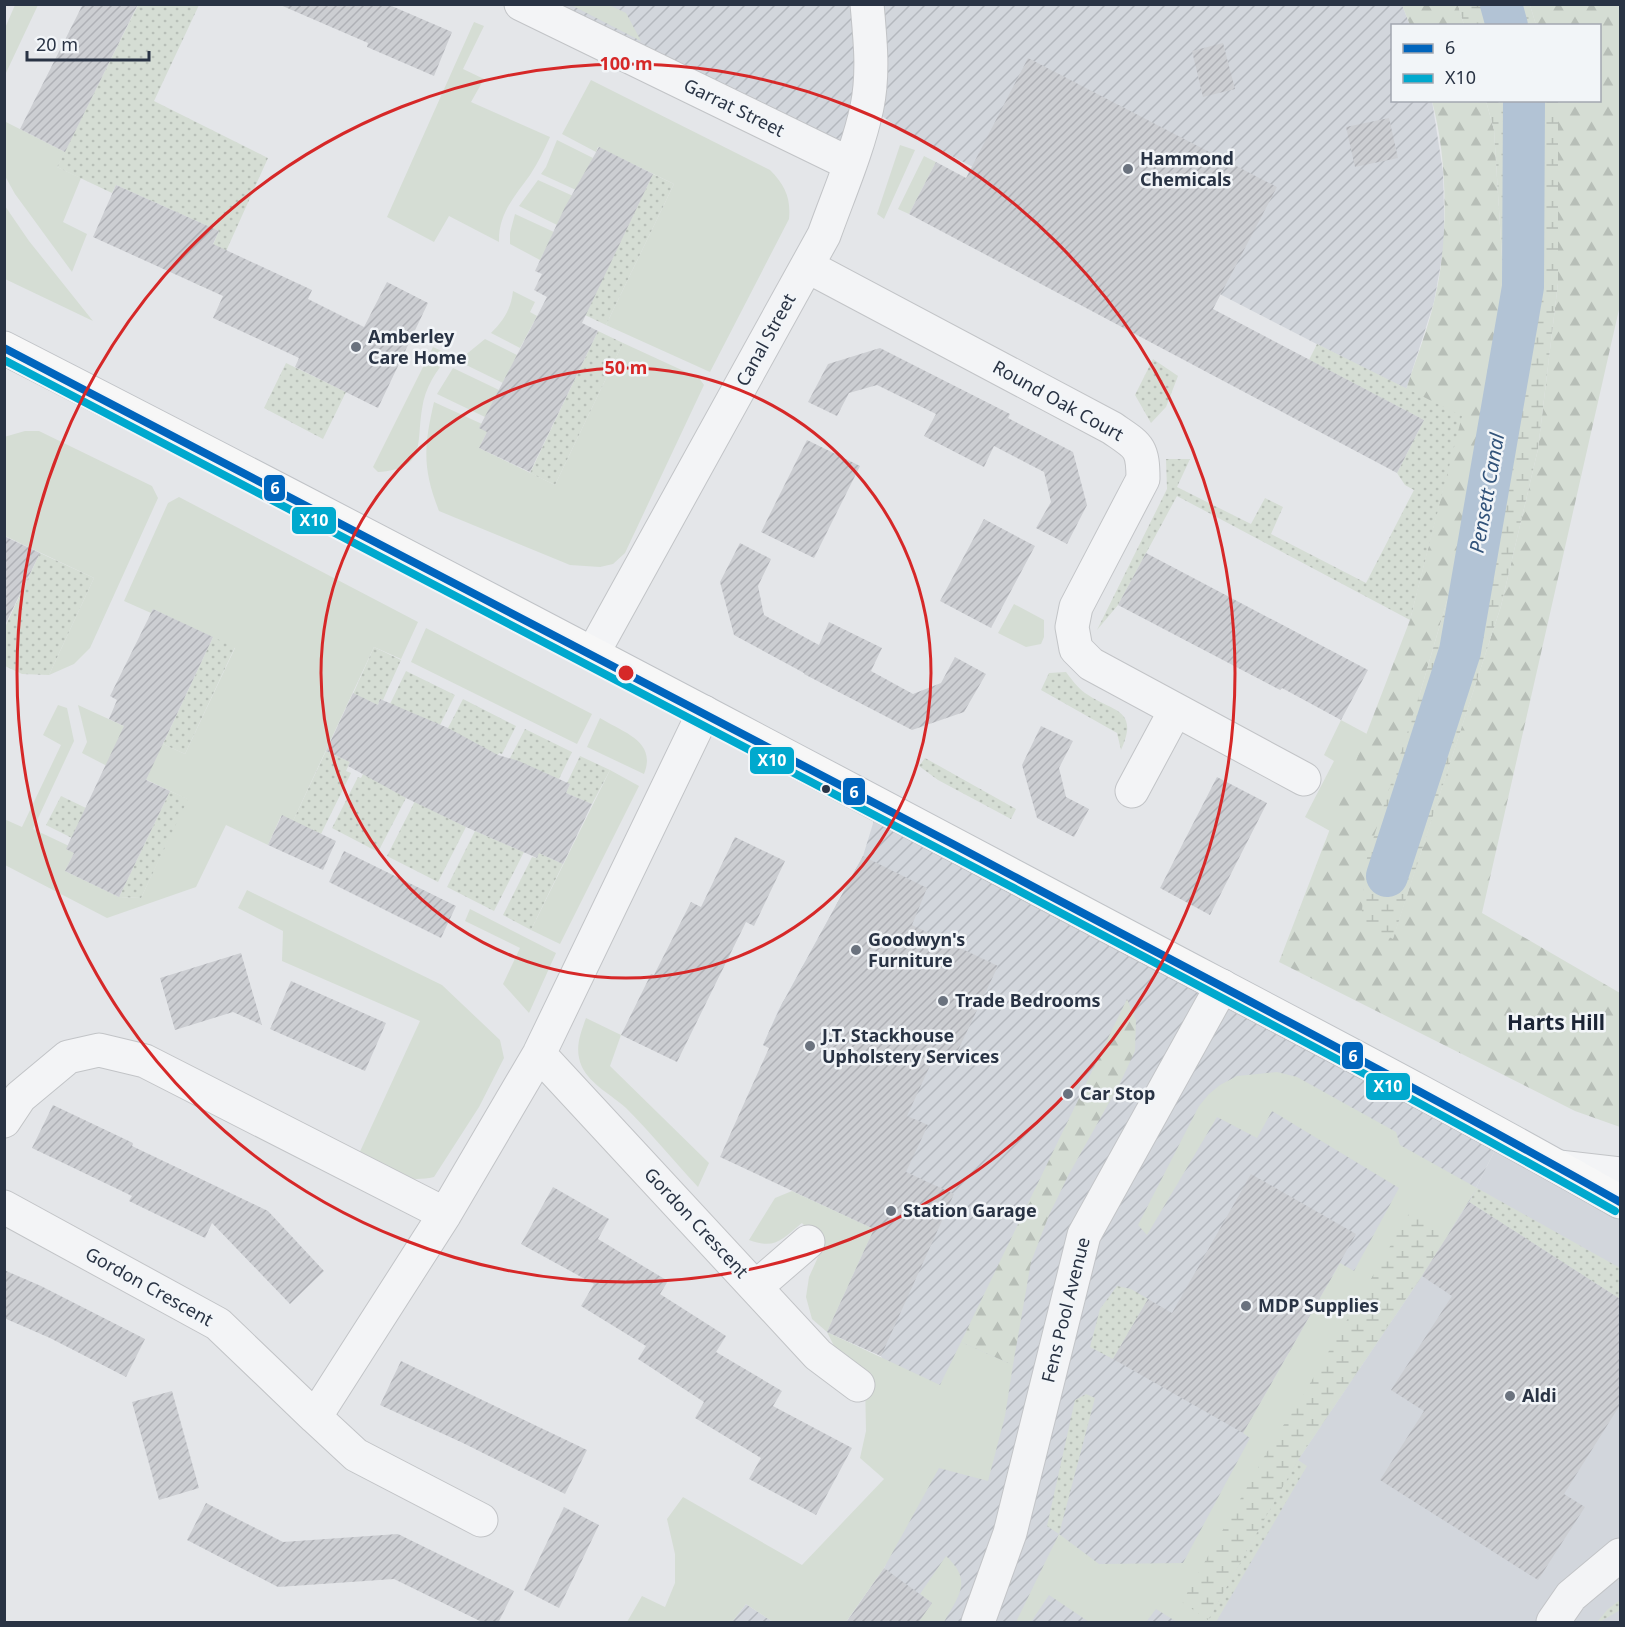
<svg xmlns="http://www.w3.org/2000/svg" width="1625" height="1627" font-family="'Noto Sans',sans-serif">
  <defs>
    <pattern id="industrial-furrows" width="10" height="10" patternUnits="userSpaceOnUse" patternTransform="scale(1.5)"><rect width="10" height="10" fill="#d2d6dc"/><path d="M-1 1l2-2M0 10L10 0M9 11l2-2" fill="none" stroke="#b4b8be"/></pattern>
    <pattern id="forest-firs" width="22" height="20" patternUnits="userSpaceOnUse" patternTransform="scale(1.5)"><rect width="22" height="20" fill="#d5ddd4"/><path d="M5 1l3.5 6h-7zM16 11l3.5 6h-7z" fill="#b7beb7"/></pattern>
    <pattern id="wetland-marsh" width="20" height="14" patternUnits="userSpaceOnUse" patternTransform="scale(1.5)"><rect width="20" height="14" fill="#d5ddd4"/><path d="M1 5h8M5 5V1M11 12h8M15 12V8" fill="none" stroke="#b7beb7"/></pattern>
    <pattern id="garden-dots" width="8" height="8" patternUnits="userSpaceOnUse" patternTransform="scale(1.5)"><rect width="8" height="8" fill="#d5ddd4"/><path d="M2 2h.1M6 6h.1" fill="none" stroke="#b7beb7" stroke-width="1.8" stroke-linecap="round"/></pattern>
    <pattern id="building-hatch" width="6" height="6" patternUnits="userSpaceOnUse" patternTransform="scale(1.5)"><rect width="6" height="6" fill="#ccced2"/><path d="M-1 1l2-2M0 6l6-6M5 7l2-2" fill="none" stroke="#afb1b6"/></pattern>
  </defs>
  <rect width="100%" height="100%" fill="#e4e6e9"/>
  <path fill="#d2d6dc" d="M1501 1138 1620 1174V1622H1207L1298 1460 1422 1276 1469 1202Z"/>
  <path fill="url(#industrial-furrows)" d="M521 5H1402L1410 25 1392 26V100L1432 101 1443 172 1444 211V246L1434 302 1406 390 903 131 868 106 850 164Z
    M879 804 1501 1138 1469 1202 1422 1276 1298 1460 1207 1622H846L884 1569 922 1463 881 1356 827 1332 874 1229 792 1191 841 1081 763 1045 778 1011 863 856Z
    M746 1604 773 1622H732Z"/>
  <path fill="#d5ddd4" d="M15 5H38L5 75V28Z
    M571 5H609L626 13 641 41Z
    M474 22 484 26 463 69 484 79 471 102 550 137C544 150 538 163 530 175 515 196 498 214 499 242L449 216 434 242 387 217Z
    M591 80 770 170C785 185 791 198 789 219L710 372 606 325 674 184 598 147 596 152 562 134Z
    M4 121 65 152 57 167 81 178 63 222 87 234 72 272 15 194 5 176Z
    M557 140 593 158 576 190 541 174 546 167Z
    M900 145 915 150 884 219 877 214Z
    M924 156 936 162 909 214 898 209Z
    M538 180 573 196 557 225 519 206Z
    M5 206 29 241 93 321 5 279Z
    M515 214 554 232 550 257 543 254 540 260 510 244V233Z
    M513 291 535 302 530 312 537 316 520 348 491 333C504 320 511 309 513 291Z
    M485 339 517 355 513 381 505 377 503 383 458 361Z
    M623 343 699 378 704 385 625 553 613 564 600 567 570 565 439 511C422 468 424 446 434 402L482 424 487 432 479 448 555 485Z
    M433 347 450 355C436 371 425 387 422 409 416 444 427 469 378 472L373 467Z
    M453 368 499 390 485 417 437 394Z
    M25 431H39L152 486 158 498 90 648 74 664 49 675 94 578 5 536 4 437Z
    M179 497 418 622 401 659 374 647 293 821 281 816 268 845 226 825 196 887 107 918 5 865 4 819 22 827 61 745 43 735 58 705 67 708 74 741 33 829 69 846 74 853 65 871 119 897 141 898 187 799 109 762 107 766 82 753 87 742 78 705 185 754 235 648 153 609 151 613 124 601 168 503Z
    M1014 604 1044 620V637L1041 644 1026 647 998 633Z
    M426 628 592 714 577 744 411 662Z
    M600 718C624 733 657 741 644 774L587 747Z
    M1341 720 1367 734 1330 831 1305 817 1334 761 1324 755Z
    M610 770 639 786 560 944 531 930Z
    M247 890 442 985 500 1040 504 1058 479 1107 434 1177C402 1184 385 1171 357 1158L420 1021 282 961 283 931 238 908Z
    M470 909 556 953 529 1013 503 984 520 948 465 921Z
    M586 1018 621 1035 610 1066 709 1163 698 1187C674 1161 651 1133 626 1108 612 1095 591 1085 582 1067 574 1049 580 1035 586 1018Z
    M1277 1072 1297 1077 1396 1132 1400 1145 1477 1188 1422 1276 1298 1460 1207 1622H1177L1156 1609 1146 1622H1089L1049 1595 1031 1622H1016L1059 1534 1099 1564 1183 1563 1250 1438 1243 1433 1340 1263 1354 1271 1399 1188 1272 1111 1257 1138 1217 1117 1147 1235 1138 1225 1199 1106 1209 1094 1220 1085 1237 1076Z
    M792 1191 874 1229 827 1332 940 1385 961 1342 1013 1365 1005 1416 988 1481 939 1468 884 1568 846 1622H773L746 1604 732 1622H627L642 1596 665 1607 675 1583V1554L667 1519 683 1497 802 1565 884 1479 860 1458 866 1431 865 1379 838 1354 827 1332 812 1319 806 1297 809 1277 823 1246 802 1223C782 1239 776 1250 749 1240L775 1198Z
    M946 1556C973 1581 959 1595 944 1622H918L932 1603 920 1594Z"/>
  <path fill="url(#forest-firs)" d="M1402 5H1458L1464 25H1410Z
    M1530 5H1620V305L1482 913 1620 993V1127L1575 1111 1279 962 1410 620 1461 417 1406 390C1415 361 1427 332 1434 302 1449 242 1448 160 1432 101H1486L1494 130 1506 321 1491 408 1451 587 1420 693 1393 938 1501 606 1538 449 1558 283V101L1600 100V26L1536 25Z
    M1127 999 1136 1020 1135 1051 1120 1083 1069 1174 1049 1215 1031 1262 1013 1365 961 1342Z"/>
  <path fill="url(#wetland-marsh)" d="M1458 5H1530L1536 25H1464Z
    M1486 101H1558V283L1538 449 1501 606 1393 939 1361 923 1366 861 1420 693 1451 587 1491 408 1506 321 1494 130Z
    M1410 1212 1449 1234 1298 1460 1208 1620 1182 1602 1276 1436 1298 1404Z"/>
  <path fill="url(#garden-dots)" d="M138 5H199L154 101 268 158 209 289 196 284 219 231 116 185 112 193 57 167Z
    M653 174 674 184 606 325 585 315Z
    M598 331 623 343 555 485 530 473Z
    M1317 344 1462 416 1410 620 1177 496 1118 605 1097 630 1167 489 1166 459H1190L1177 487 1251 524 1265 498 1283 507 1271 534 1366 583 1414 490 1405 485 1397 473 1424 420 1309 360Z
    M1153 359 1178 376 1166 407 1151 423 1135 395Z
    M286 363 346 392 323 439 264 408Z
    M40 553 94 578 49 675 22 674 5 666V627Z
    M213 637 235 647 185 754 163 744Z
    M374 647 401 660 383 700 380 699 378 705 353 694Z
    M406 671 455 695 440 725 390 704Z
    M1066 672C1072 680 1077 687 1085 693 1112 712 1140 708 1121 750L1117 733 1041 690 1049 673Z
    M463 699 516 726 502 754 499 753 495 760 448 728Z
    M525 729 572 752 559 779 554 777 551 785 510 758Z
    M326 751 350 762 346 771 351 773 321 834 293 821Z
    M580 756 610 770 592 804 566 793 570 784 567 783Z
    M925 758 1016 809 1011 819 938 780 919 766Z
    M365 770 406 798 378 852 332 828 358 777 361 778Z
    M170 791 188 799 141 898 119 897Z
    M61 796 86 808 72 838 46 825Z
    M415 801 466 827 438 882 387 856Z
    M475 831 524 852 494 911 447 887Z
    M539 853 563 864 531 930 503 915 532 857 536 858Z
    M1477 1188 1620 1268V1299L1469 1202Z
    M1117 1286 1131 1289 1148 1299 1113 1359 1090 1347 1100 1309Z
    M1086 1394 1095 1398 1059 1534 1047 1526 1075 1400Z
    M1298 1460 1307 1466 1216 1622H1207Z
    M1620 1600V1610L1600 1622H1597L1608 1609Z"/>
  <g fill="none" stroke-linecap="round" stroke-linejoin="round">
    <path stroke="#b2c3d5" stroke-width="42" d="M1501 4 1507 26
      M1387 876 1460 651 1523 287 1524 100"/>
  </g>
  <path fill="url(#building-hatch)" d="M83 4H138L65 152 20 129Z
    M278 4H387L452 32 434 76 367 47 368 43Z
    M1223 43 1235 89 1203 97 1192 51Z
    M1028 58 1277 187 1213 309 1424 420 1397 473 909 214 936 162 966 178Z
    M1389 118 1398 158 1355 167 1346 127Z
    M599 147 653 174 582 323 598 331 530 472 479 448 487 432 479 428 547 297 534 290 542 274 535 271 565 207Z
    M116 185 219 231 213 244 312 290 308 299 364 327 387 282 428 303 378 408 295 367 299 358 213 318 223 296 93 237Z
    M880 348 1010 414 1008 418 1073 452 1087 505 1067 544 1036 528 1051 502 1044 472 994 446 984 467 924 436 936 414 877 385 849 393 837 416 808 402 828 364Z
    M807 440 860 466 814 558 761 532Z
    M984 519 1035 546 991 628 940 601Z
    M4 536 40 553 4 627Z
    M740 543 771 559 758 586 764 615 819 645 829 622 882 648 871 671 913 694 941 683 955 657 986 674 964 712 912 730 804 674V673L734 635 720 582Z
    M1146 553 1368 670 1341 720 1282 688 1280 690 1118 605Z
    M153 609 213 637 146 780 170 791 119 897 65 871 74 853 66 849 124 726 109 719 117 700 110 696Z
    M353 693 378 705 380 699 448 728 498 755 519 761 570 784 566 793 592 804 563 864 539 853 537 858 466 827 406 798 348 766 350 762 326 751Z
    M1041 726 1073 741 1059 768 1066 797 1089 809 1074 837 1037 818 1022 765Z
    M1217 777 1267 803 1210 915 1160 888Z
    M282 815 336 841 323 870 268 845Z
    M735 837 785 861 754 926 746 922 677 1062 621 1035 651 974 654 975 691 902 701 907Z
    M344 851 456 906 441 938 329 882Z
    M863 856 927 888 912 925 998 966 951 1065 934 1057 907 1116 928 1125 906 1172 954 1194 881 1356 827 1332 874 1229 720 1157 769 1048 763 1045 781 1006Z
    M241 953 262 1025 233 1012 175 1030 160 978Z
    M291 981 386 1023 365 1071 270 1029Z
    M53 1105 133 1143 132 1146 268 1211 324 1271 290 1304 212 1223 205 1238 129 1201 132 1196 32 1148Z
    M1251 1174 1356 1234 1243 1433 1113 1359 1148 1299 1172 1313Z
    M553 1187 609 1219 598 1239 668 1281 660 1294 726 1336 716 1352 782 1391 773 1406 852 1448 816 1515 749 1479 761 1458 695 1418 704 1402 638 1359 646 1346 581 1306 594 1284 521 1244Z
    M1469 1202 1620 1299V1405L1564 1494 1585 1507 1538 1580 1380 1480 1424 1411 1391 1390 1452 1296 1422 1276Z
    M4 1270 41 1286 145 1339 126 1377 50 1338 4 1318Z
    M401 1361 587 1450 565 1494 463 1443 380 1405Z
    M172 1391 199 1488 159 1500 132 1402Z
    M206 1503 283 1542 398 1534 514 1591 498 1623H484L394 1579 278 1587 187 1540Z
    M564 1507 599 1525 559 1608 524 1590Z
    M884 1568 932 1603 918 1623H846Z"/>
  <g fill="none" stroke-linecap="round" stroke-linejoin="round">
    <g stroke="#c2c4c7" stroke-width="35">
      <path id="minor" d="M521 4 850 164
        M807 266 1112 428C1138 446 1143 446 1143 479L1076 607 1072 627 1076 649 1091 664 1304 779
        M593 653 824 235C839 193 858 150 867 107 874 73 870 38 867 4
        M1132 791 1175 711
        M539 1054 818 1355 858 1385
        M4 1121 20 1097 68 1057 99 1050 145 1061 445 1214
        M1559 1167 1620 1174
        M4 1207 218 1324 315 1417 445 1214 539 1054 704 712
        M756 1287 808 1242
        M315 1417 356 1455 481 1520
        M978 1622 1010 1533 1084 1235 1222 986
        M1553 1622 1571 1596 1620 1555"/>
    </g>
    <g stroke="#c0c3c7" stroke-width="35">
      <path id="major" d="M4 348C362 531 716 718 1070 906 1254 1004 1440 1099 1620 1202"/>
    </g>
    <use href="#minor" stroke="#f3f4f6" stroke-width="33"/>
    <use href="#major" stroke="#f7f7f7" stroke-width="33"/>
    <g stroke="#f2f5f8" stroke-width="12">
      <path id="bus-1" d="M4 348C342 522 678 698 1013 876 1216 984 1420 1089 1620 1202"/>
    </g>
    <g stroke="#f2f5f8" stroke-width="12">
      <path id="bus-2" d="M4 360C341 533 676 709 1010 886 1212 993 1416 1099 1615 1211"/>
    </g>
    <use href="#bus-1" stroke="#0065bd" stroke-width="8"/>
    <use href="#bus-2" stroke="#00a9ce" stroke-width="8"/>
  </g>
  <g fill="none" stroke="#d62828" stroke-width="3">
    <circle cx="626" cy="673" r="305"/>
    <circle cx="626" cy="673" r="609"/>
  </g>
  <g fill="#6a727e" stroke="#f2f5f8" stroke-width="2">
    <circle cx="1128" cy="169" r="6"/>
    <circle cx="356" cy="347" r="6"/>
    <circle cx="856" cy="950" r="6"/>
    <circle cx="943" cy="1001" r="6"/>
    <circle cx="810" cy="1046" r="6"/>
    <circle cx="1068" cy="1094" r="6"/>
    <circle cx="891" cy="1211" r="6"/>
    <circle cx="1246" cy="1306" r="6"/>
    <circle cx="1510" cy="1396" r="6"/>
  </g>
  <circle fill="#293344" stroke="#f2f5f8" stroke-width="2" cx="826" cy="789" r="5"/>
  <g text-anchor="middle" stroke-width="5" stroke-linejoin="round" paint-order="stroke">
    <g font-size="18" fill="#293344" stroke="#f2f5f8">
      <text transform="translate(734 108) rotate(26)" y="6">Garrat Street</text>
      <text transform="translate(766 340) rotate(-61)" y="6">Canal Street</text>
      <text transform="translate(1058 401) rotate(29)" y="6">Round Oak Court</text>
      <text transform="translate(696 1223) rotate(47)" y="6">Gordon Crescent</text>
      <text transform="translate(149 1287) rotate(29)" y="6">Gordon Crescent</text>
      <text transform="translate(1066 1310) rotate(-76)" y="6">Fens Pool Avenue</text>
    </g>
    <g font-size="18" font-weight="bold" fill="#293344" stroke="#f2f5f8" text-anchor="start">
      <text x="1140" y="165">Hammond<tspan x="1140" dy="21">Chemicals</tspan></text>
      <text x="368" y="343">Amberley<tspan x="368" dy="21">Care Home</tspan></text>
      <text x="868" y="946">Goodwyn's<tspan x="868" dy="21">Furniture</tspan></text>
      <text x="955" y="1007">Trade Bedrooms</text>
      <text x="822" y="1042">J.T. Stackhouse<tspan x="822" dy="21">Upholstery Services</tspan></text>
      <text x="1080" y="1100">Car Stop</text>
      <text x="903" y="1217">Station Garage</text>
      <text x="1258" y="1312">MDP Supplies</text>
      <text x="1522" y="1402">Aldi</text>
    </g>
    <g font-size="20" font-style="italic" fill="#32537a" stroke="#f2f5f8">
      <text transform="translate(1487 493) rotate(-80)" y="7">Pensett Canal</text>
    </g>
    <g font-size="21" font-weight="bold" fill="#1b2435" stroke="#f2f5f8">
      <text x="1556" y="1030">Harts Hill</text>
    </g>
  </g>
  <circle cx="626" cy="673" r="9" fill="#d62828" stroke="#f2f5f8" stroke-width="3"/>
  <g font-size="18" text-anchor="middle" font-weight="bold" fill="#d62828" stroke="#f2f5f8" stroke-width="5" stroke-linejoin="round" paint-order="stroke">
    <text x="626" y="70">100 m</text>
    <text x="626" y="374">50 m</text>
  </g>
  <g stroke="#f2f5f8" stroke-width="2">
    <rect x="263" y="474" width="23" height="28" rx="6" fill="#0065bd"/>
    <rect x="291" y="506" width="46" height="29" rx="6" fill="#00a9ce"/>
    <rect x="749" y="746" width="46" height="29" rx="6" fill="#00a9ce"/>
    <rect x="842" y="777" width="24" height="29" rx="6" fill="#0065bd"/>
    <rect x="1341" y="1041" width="23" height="29" rx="6" fill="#0065bd"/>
    <rect x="1365" y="1072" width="46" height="29" rx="6" fill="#00a9ce"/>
  </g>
  <g font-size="16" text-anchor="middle" font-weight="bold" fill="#fff">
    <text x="275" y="494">6</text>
    <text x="314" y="526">X10</text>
    <text x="772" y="766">X10</text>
    <text x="854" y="798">6</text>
    <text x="1353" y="1062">6</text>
    <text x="1388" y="1092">X10</text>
  </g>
  <rect width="1625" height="1627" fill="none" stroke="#293344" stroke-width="12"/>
  <rect x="1391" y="24" width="210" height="78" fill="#f2f5f8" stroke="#a2a7b0" stroke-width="1.5"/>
  <rect x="1403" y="44" width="30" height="9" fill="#0065bd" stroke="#a2a7b0" stroke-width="1.5"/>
  <text x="1445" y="54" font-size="18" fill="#293344">6</text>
  <rect x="1403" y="74" width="30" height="9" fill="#00a9ce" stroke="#a2a7b0" stroke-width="1.5"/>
  <text x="1445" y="84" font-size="18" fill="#293344">X10</text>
  <path d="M27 51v9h122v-9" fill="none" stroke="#293344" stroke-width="3"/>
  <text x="36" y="51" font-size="18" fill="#293344" stroke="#f2f5f8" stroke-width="4.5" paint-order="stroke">20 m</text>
</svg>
